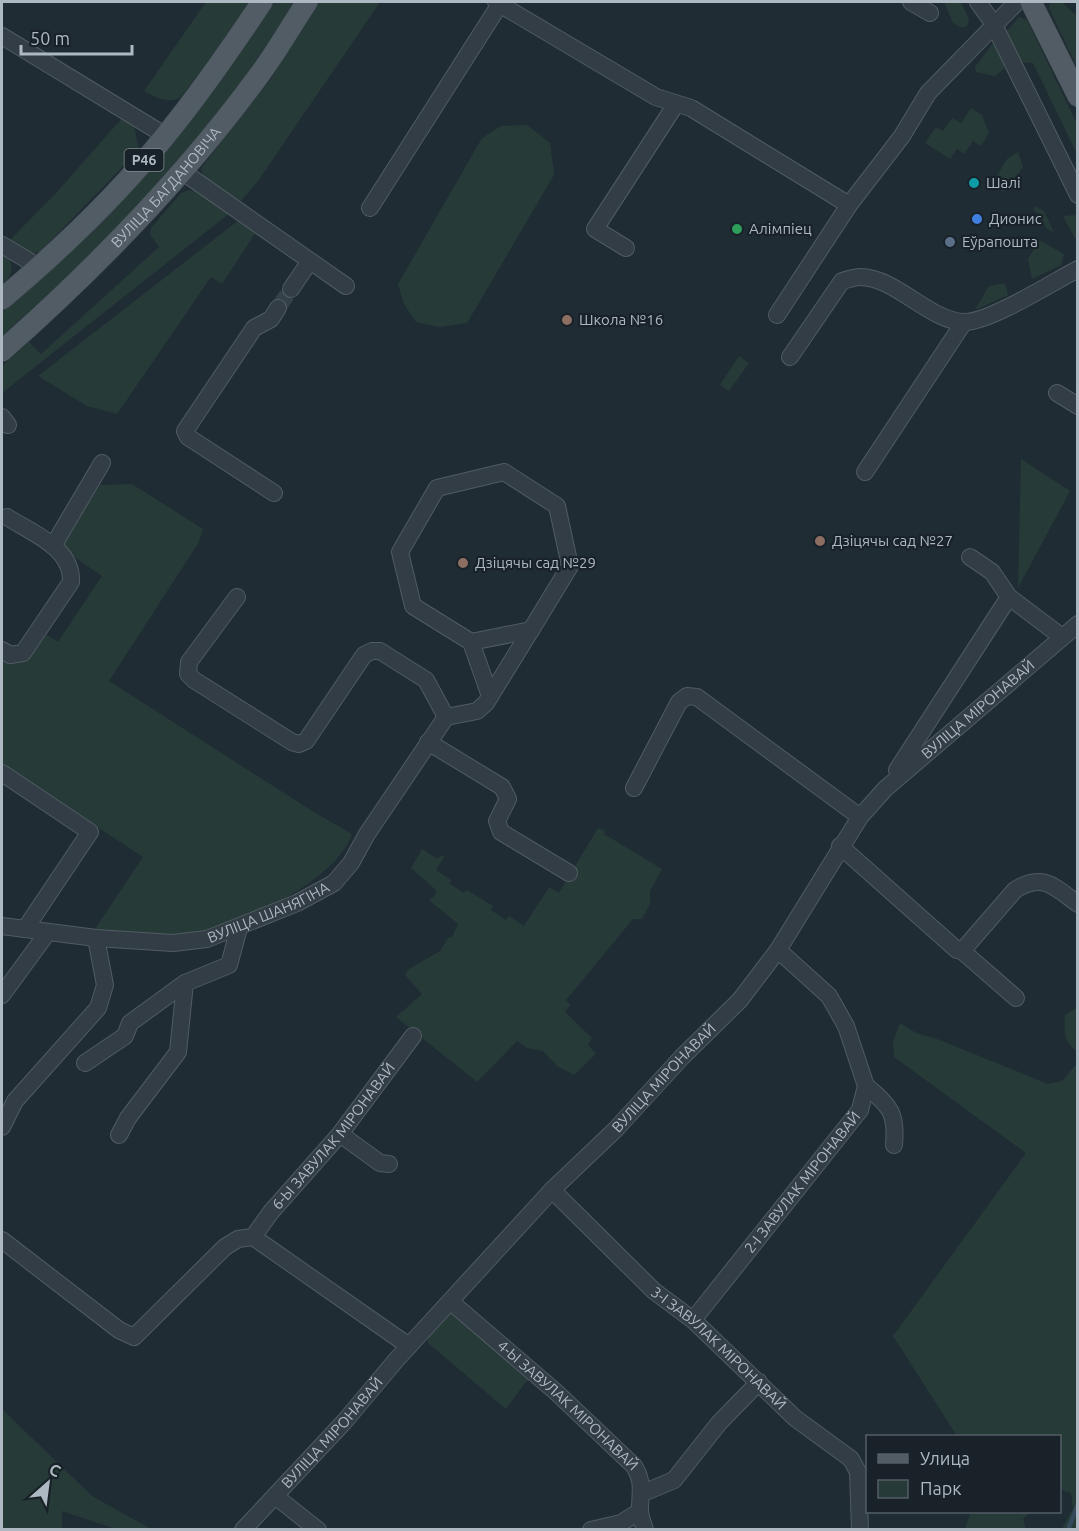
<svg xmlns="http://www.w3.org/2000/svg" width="1079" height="1531" font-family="Ubuntu,sans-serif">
  <rect width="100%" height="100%" fill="#202c34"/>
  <path fill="#263b38" d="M206 2H249L220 47 181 97C167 104 157 98 144 91Z
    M274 2H295C258 59 219 116 175 167 122 228 61 282 2 336V312C109 220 199 122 274 2Z
    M319 2H380L258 181 239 203 204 179 201 168 271 79Z
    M944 2H961L969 19 967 26 962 28 953 23Z
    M1050 2H1062L1077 16V67L1049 8Z
    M1019 17 1027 20 1077 124V154L1033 63 1019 62 1007 31Z
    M993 43 998 45 1006 63 1004 69 995 76 976 72 975 67Z
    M971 108 982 115 989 133 981 146 973 141 964 154 957 149 950 159 925 143 936 127 943 131 952 118 961 123Z
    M123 117 133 123 139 150 40 252 31 253 10 240 57 192Z
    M527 125 550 143 554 175 467 323 439 327 416 322 404 304 398 284 482 138 501 126Z
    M1018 152 1023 167 1004 192 991 185 1007 159Z
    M189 190 197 191 230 213 2 393V366L29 342 41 354 159 247 150 234 151 228 181 193Z
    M1035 206 1044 211 1054 232 1047 229 1039 214 1033 210Z
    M1078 215V242H1077L1063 216Z
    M239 220 256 232 222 284 211 277 117 414 87 406 38 376Z
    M1039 240 1064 254 1061 265 1032 279 1028 259Z
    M2 250 9 255C14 269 12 276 2 285Z
    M1005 283 1008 295 975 310 989 286Z
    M739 356 749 363 729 391 720 385Z
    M1021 459 1070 491 1018 588Z
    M132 484 203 529 199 542 109 681 312 811 352 834C339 877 247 924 204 932 168 939 132 933 95 929L143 857 2 764V660L8 664 27 660 47 635 58 642 102 576 61 548 100 485Z
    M598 828 605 831 604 834 662 869 650 891V904L642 919H633L566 1000 570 1005 565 1012 592 1038 588 1045 596 1054 574 1075 557 1066 543 1051 527 1048 517 1041 477 1082 396 1017 422 994 405 975 409 969 440 951 448 938 452 937 458 924 429 900 435 896 436 890 411 868 422 849 438 859 441 855 444 857 436 870 451 880 450 884 464 893 467 890 493 906 491 910 506 920 509 916 524 926 549 887 559 893Z
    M1077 1008V1051C1063 1042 1064 1031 1065 1015Z
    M900 1023 916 1033 937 1039 1048 1084 1062 1081 1077 1063V1529H1062L1073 1508 1071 1493 1060 1489V1436H957L893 1336 1026 1153 894 1057 893 1041Z
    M454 1312 533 1378 525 1383 506 1409 428 1343V1336L448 1313Z
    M2 1409 92 1496 151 1529H116L62 1511V1529H2Z
    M971 1512H1031L1023 1519 1026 1529H965Z"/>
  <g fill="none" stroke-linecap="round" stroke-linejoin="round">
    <path stroke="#344a5b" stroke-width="4.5" d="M1068 1530 1078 1504"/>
    <path stroke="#354149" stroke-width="16" stroke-dasharray="16 8" stroke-linecap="butt" d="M278 308 291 289"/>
    <g stroke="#515b63" stroke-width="18">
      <g id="minor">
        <path d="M496 2 656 97 691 108 849 205"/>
        <path d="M911 2 930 13"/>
        <path d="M978 2 993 23 1078 195"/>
        <path d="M2 36 166 136"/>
        <path d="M183 172 346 286"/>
        <path d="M370 208 500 4"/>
        <path d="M2 245 39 267"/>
        <path d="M626 248 595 229 676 104"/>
        <path d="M291 289 310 261"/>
        <path d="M777 315 849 205 902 136 928 93 1017 2"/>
        <path d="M790 357 842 281C847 280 854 277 860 277 896 277 930 322 965 322 990 322 1053 282 1078 269"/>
        <path d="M1057 393 1078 406"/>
        <path d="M2 417 8 425"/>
        <path d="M865 472 964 322"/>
        <path d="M274 493 188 437 185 431 254 328 271 319 278 308"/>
        <path d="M53 546 102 463"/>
        <path d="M970 557 992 572 1009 597 1062 637"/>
        <path d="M237 597 189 662 188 674 194 680 292 742 299 744 306 741 364 655 372 651H380L426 680 446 717"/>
        <path d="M471 642 531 630 570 566 557 506 504 472 437 488 400 552 413 606 471 642 490 696"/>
        <path d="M2 650 10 655 23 653 71 582C73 548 32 533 7 517"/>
        <path d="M446 717 477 711 486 703 531 630"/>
        <path d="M428 742 502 787 508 799 497 821 501 832 569 873"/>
        <path d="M897 770 1009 597"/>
        <path d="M2 773 90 832 25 929"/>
        <path d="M634 788 679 702 687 696 697 697 860 817"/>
        <path d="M840 846 957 950 962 951 1016 998"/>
        <path id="s1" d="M2 926 96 938 173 943 207 939 297 903 334 883 351 863 367 834 446 717"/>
        <path d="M962 951 1015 890C1042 872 1055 887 1078 904"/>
        <path d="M2 995 48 932"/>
        <path d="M85 1063 125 1036 130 1023 185 983"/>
        <path d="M866 1086C890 1106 897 1113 894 1145"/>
        <path d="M2 1127 15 1101 98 1008 105 985 96 938"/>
        <path d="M340 1134 380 1163 389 1164"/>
        <path d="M119 1135 128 1118 178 1052 185 983 229 965 239 928"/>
        <path id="s2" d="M552 1190 654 1291 693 1320 795 1418 851 1459 858 1472 860 1530"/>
        <path id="s3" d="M253 1237 271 1212 340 1134 413 1036"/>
        <path d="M2 1240 119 1330 134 1337 225 1247 238 1239 253 1237 409 1346"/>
        <path id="s4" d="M451 1302 556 1392 634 1466C644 1482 640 1492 640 1510 640 1516 643 1523 645 1530"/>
        <path id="s5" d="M693 1320 860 1110 866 1086 846 1026 829 996 778 950"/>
        <path d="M643 1493 674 1480 719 1423 759 1382"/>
        <path d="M275 1496 318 1530"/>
        <path id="s6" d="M243 1530 344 1422 397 1359 552 1190 615 1130 682 1057 740 1000 778 950 860 817 885 789 1078 624"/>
        <path d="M591 1530 621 1523 640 1511"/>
      </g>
    </g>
    <g stroke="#3d464f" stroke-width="22">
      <g id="major">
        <path d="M1031 2 1078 96"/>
        <path d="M2 299C60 250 118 195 166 135 201 92 232 47 262 2"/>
        <path id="s7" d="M2 351C97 267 185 177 260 74 277 51 291 26 307 2"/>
      </g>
    </g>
    <use href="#minor" stroke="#333d45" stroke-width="16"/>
    <use href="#major" stroke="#515c65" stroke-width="21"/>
  </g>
  <circle fill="#0f9aa8" stroke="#192229" stroke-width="2" cx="974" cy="183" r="6"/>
  <circle fill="#3f7fe0" stroke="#192229" stroke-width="2" cx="977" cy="219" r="6"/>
  <circle fill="#2e9e5b" stroke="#192229" stroke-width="2" cx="737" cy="229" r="6"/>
  <circle fill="#5c6f8a" stroke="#192229" stroke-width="2" cx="950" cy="242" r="6"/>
  <g fill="#8d6e63" stroke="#192229" stroke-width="2">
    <circle cx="567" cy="320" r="6"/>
    <circle cx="820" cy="541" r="6"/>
    <circle cx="463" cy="563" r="6"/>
  </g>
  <g text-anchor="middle" stroke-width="4.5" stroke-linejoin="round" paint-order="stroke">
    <rect fill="#192229" stroke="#818b94" stroke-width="1.5" x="124.5" y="149" width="39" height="22" rx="4.5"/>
    <g font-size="14" font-weight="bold" fill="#adb8c2">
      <text x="144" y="165">Р46</text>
    </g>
    <g font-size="15" fill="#adb8c2" stroke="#192229" text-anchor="start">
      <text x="986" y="188">Шалі</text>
      <text x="989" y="224">Дионис</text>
      <text x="749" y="234">Алімпіец</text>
      <text x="962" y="247">Еўрапошта</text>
      <text x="579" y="325">Школа №16</text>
      <text x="832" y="546">Дзіцячы сад №27</text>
      <text x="475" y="568">Дзіцячы сад №29</text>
    </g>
    <g font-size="15" fill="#adb8c2" stroke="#192229">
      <text dy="5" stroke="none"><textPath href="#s7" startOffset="232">ВУЛІЦА БАГДАНОВІЧА</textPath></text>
      <text dy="5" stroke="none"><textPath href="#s6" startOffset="1106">ВУЛІЦА МІРОНАВАЙ</textPath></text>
      <text dy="5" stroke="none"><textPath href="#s1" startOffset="273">ВУЛІЦА ШАНЯГІНА</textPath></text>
      <text dy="5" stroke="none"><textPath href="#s6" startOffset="618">ВУЛІЦА МІРОНАВАЙ</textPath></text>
      <text dy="5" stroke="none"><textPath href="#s3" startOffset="129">6-Ы ЗАВУЛАК МІРОНАВАЙ</textPath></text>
      <text dy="5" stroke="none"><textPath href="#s5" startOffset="176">2-І ЗАВУЛАК МІРОНАВАЙ</textPath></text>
      <text dy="5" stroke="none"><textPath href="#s2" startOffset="230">3-І ЗАВУЛАК МІРОНАВАЙ</textPath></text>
      <text dy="5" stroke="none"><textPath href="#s4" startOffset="156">4-Ы ЗАВУЛАК МІРОНАВАЙ</textPath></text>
      <text dy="5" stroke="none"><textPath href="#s6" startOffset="132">ВУЛІЦА МІРОНАВАЙ</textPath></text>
    </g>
  </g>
  <rect width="1079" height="1531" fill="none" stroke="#adb8c2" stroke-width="6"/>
  <rect x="866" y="1435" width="195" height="78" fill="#192229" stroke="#545e66" stroke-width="1.5"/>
  <rect x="878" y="1454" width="30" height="9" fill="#515c65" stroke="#545e66" stroke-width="1.5"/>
  <text x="920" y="1465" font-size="18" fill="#adb8c2">Улица</text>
  <rect x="878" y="1480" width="30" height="18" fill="#263b38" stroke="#545e66" stroke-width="1.5"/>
  <text x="920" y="1495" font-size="18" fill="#adb8c2">Парк</text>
  <g transform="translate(48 1483) rotate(28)" stroke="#192229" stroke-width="4.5" paint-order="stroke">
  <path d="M0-4.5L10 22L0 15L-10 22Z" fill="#adb8c2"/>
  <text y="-9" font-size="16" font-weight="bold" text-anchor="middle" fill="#adb8c2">С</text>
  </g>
  <path d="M21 45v9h111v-9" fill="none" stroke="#adb8c2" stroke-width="3"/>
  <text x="30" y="45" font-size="18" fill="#adb8c2" stroke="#192229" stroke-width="4.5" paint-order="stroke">50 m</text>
</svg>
